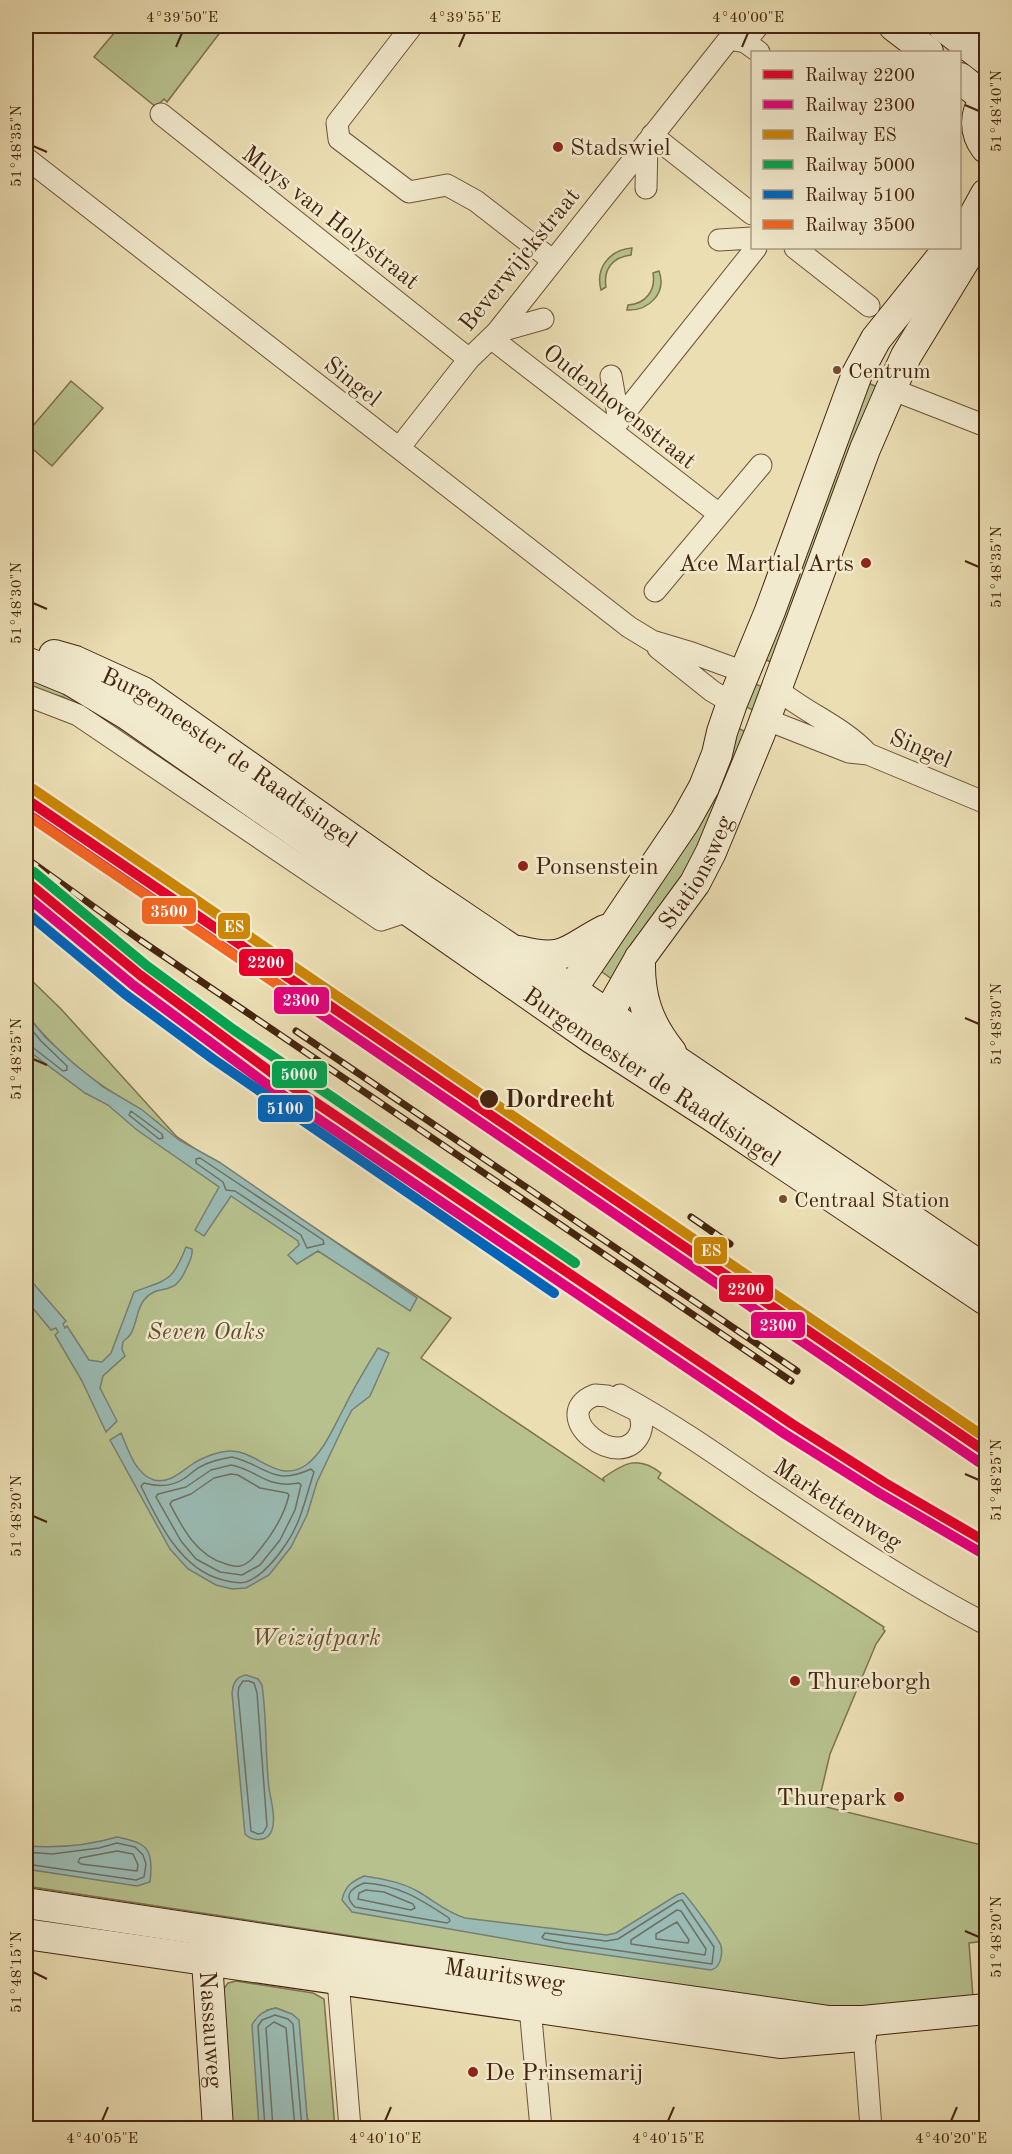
<svg xmlns="http://www.w3.org/2000/svg" width="1012" height="2154" font-family="'Old Standard TT',serif">
  <rect width="100%" height="100%" fill="#ebdeb3"/>
  <filter id="stains"><feTurbulence type="fractalNoise" baseFrequency=".00333" numOctaves="4"/><feColorMatrix values="0 0 0 0 .2 0 0 0 0 .09 0 0 0 0 .02 0 0 0 .5 -.17"/></filter>
  <radialGradient id="worn" r=".72"><stop offset=".6" stop-color="#630" stop-opacity="0"/><stop offset="1" stop-color="#630" stop-opacity=".3"/></radialGradient>
  <path fill="#b7c18d" stroke="#7e734e" stroke-width="1.5" d="M120 26H225L167 102 164 99 156 107 94 57Z
    M632 248 631 255C613 257 603 269 606 287L601 290C595 267 610 250 632 248Z
    M659 271C667 293 649 311 627 310L628 305C646 304 656 290 653 273Z
    M859 379 882 389 781 667 756 655Z
    M71 381 103 408 52 466 26 443V434Z
    M26 673 173 751 178 771 111 726 63 697 26 688Z
    M746 679 768 690 762 715 737 702Z
    M730 724 754 736 712 842 616 982 598 969Z
    M26 975 61 1009 177 1137 451 1318 421 1358 604 1481 603 1478C624 1463 638 1455 661 1473L658 1478 740 1534 884 1627 883 1629 885 1631 876 1644 830 1754 818 1805 986 1846V1941L969 1943 973 1998 833 2010 26 1886V1021L89 1082 167 1131C148 1112 125 1101 103 1086 73 1066 48 1041 26 1014Z
    M236 1981 313 1993 324 1999 335 2128H308L309 2125 284 2011 276 2008 267 2010 260 2128H232L223 1990 228 1983Z"/>
  <path fill="#9abbb4" stroke="#787f72" stroke-width="1.5" d="M26 1014 45 1037 73 1063 103 1087 141 1109 179 1140 219 1162 417 1298 410 1311 318 1251 297 1264 288 1255 299 1245 298 1241 231 1196 204 1236 195 1230 219 1187 137 1130 108 1105 85 1093 26 1049Z
    M186 1247 192 1249C193 1256 190 1261 187 1267 174 1300 159 1281 144 1300 136 1310 137 1325 130 1335 128 1338 125 1339 123 1342L122 1349 125 1356 103 1376 100 1388 117 1421 106 1432 82 1381 55 1335 58 1332 56 1328 51 1330 26 1300V1275L66 1321 63 1324 65 1328 67 1326 89 1360 102 1362 111 1353 134 1292C167 1279 172 1283 186 1247Z
    M378 1348 389 1353 370 1396 352 1410 344 1425 317 1482 307 1515 291 1547 269 1575 246 1588 232 1589 216 1585 188 1569 170 1549 110 1440 121 1433C128 1449 135 1474 154 1480 170 1484 182 1471 194 1463 204 1457 217 1452 229 1451 256 1449 277 1485 306 1465 324 1452 334 1426 344 1408 354 1387 366 1368 378 1348Z
    M246 1675 258 1679 262 1685C267 1719 265 1754 269 1788 271 1801 276 1818 272 1830 268 1842 253 1842 245 1834L232 1693C233 1683 236 1677 246 1675Z
    M117 1837C148 1843 154 1849 150 1882L137 1886 26 1869V1846C56 1848 87 1846 117 1837Z
    M364 1876C383 1879 402 1882 419 1892 434 1901 448 1913 465 1918L607 1935 616 1933 677 1895 683 1893C689 1898 719 1939 721 1946 723 1955 720 1968 711 1970L564 1949 352 1912 342 1900C345 1886 351 1882 364 1876Z
    M276 2008 292 2014 299 2020 308 2128H260L259 2127 252 2025C257 2015 264 2010 276 2008Z"/>
  <g fill="none" stroke-linecap="round" stroke-linejoin="round">
    <path stroke="#707062" stroke-width="1.5" d="M26 1023 41 1041 67 1066V1070L63 1071 31 1046 26 1045
      M131 1111 162 1134 163 1138 159 1139 129 1115Z
      M200 1158 323 1240 324 1244 307 1248 301 1235 235 1191 226 1190 223 1182 196 1163V1159Z
      M232 1457C266 1465 272 1487 311 1469L314 1472C306 1496 301 1523 286 1544 276 1559 263 1576 246 1582 239 1584 231 1582 223 1580 181 1570 158 1522 141 1486L144 1483C158 1487 172 1487 185 1478 190 1475 194 1470 200 1467 210 1461 221 1459 232 1457Z
      M231 1465C258 1470 266 1489 299 1483L301 1485 295 1510 280 1540 260 1565 242 1575 220 1572 196 1559 181 1541 156 1497 158 1494 186 1487 211 1470Z
      M231 1474 238 1475 260 1488 287 1493 289 1495C284 1516 274 1532 261 1548 255 1555 250 1564 240 1566 235 1567 230 1565 226 1564 197 1556 183 1529 170 1504L172 1501 191 1494 214 1478Z
      M243 1681H249L254 1683 257 1693 267 1826 263 1833 258 1834 251 1831 238 1693 239 1687Z
      M117 1851 133 1854 138 1865 137 1871 81 1864 78 1862 80 1858Z
      M26 1852 52 1854 99 1848 117 1843 135 1847 143 1855 146 1864 144 1877 136 1880 26 1864
      M364 1883C397 1884 422 1900 449 1918L450 1921 447 1923 355 1907C342 1895 352 1888 364 1883Z
      M366 1890 384 1892 413 1904 415 1908 411 1910 358 1899 359 1893Z
      M682 1900 714 1947 712 1964 565 1943 544 1939 542 1937 545 1933 606 1941 618 1939 678 1901Z
      M677 1910 681 1911 706 1949 705 1955 631 1944V1940Z
      M677 1922 689 1940 688 1943 656 1939V1934Z
      M265 2128 258 2026 262 2020 275 2015 288 2019 293 2024 302 2128
      M273 2128 266 2028 274 2022 286 2028 295 2128"/>
    <g stroke="#6e5338" stroke-width="23">
      <path id="street" d="M412 26 337 123 339 139 409 192 447 185 476 201 552 260
        M745 42 758 26
        M161 114 469 359
        M652 135 752 214
        M26 158 629 627 652 641 692 653 744 672
        M646 188 647 142
        M719 240 752 238
        M795 248 869 306
        M497 332 543 319
        M491 338 719 514
        M611 376 619 421
        M891 389 986 426
        M611 430 756 248
        M399 448 469 359 497 332 729 39 745 42 759 52
        M655 591 761 465
        M658 648 712 691 732 703
        M777 689C807 714 842 726 868 754
        M26 695 78 715 381 920 408 911 414 902
        M765 719 849 752 868 754 986 803
        M595 1395 607 1396 638 1411C642 1418 643 1425 640 1433 622 1476 544 1415 595 1395Z
        M620 1395C668 1421 713 1452 758 1483 832 1533 907 1583 986 1624
        M332 1969 338 1980 350 2128
        M530 2007 541 2128
        M863 2022 871 2128"/>
    </g>
    <g stroke="#45250f" stroke-width="32">
      <g id="secondary">
        <path d="M894 26 928 52"/>
        <path d="M943 26 986 59"/>
        <path d="M960 78 986 99"/>
        <path d="M986 98C974 114 974 132 986 148"/>
        <path d="M960 234 975 214 986 194"/>
        <path id="s1" d="M54 655 75 661 143 692 422 889 986 1270"/>
        <path id="s2" d="M26 662 70 680 128 715 593 1039 712 1116 986 1300"/>
        <path d="M519 951C566 963 566 950 605 930"/>
        <path d="M640 958C639 996 647 1022 671 1052"/>
        <path d="M566 1008 571 990 685 821 704 787 717 754 722 732 732 703 770 611 857 374 876 339 949 248"/>
        <path id="s3" d="M598 1032 640 958 695 883 711 852 760 733 865 449 891 389 906 356 986 225"/>
        <path id="s4" d="M26 1903 382 1957 829 2021H863L986 2009"/>
        <path d="M26 1934 780 2043 861 2036"/>
        <path id="s5" d="M210 1943 207 1961 218 2128"/>
      </g>
    </g>
    <use href="#street" stroke="#f2eace" stroke-width="21"/>
    <use href="#secondary" stroke="#f2eace" stroke-width="30"/>
    <g stroke="#45250f" stroke-width="7">
      <path id="rail" d="M26 858 140 940 791 1381
        M312 1008 986 1465
        M296 1031 797 1371
        M691 1217 730 1244"/>
    </g>
    <use href="#rail" stroke="#f2eace" stroke-width="4.5" stroke-dasharray="14" stroke-linecap="butt"/>
    <g stroke="#f2eace" stroke-width="15">
      <path id="rail-1" d="M26 799 986 1452
        M26 881 140 975 272 1073 792 1424 885 1483 986 1542"/>
    </g>
    <g stroke="#f2eace" stroke-width="15">
      <path id="rail-2" d="M26 813 979 1462
        M26 896 133 985 265 1083 785 1434 879 1493 980 1552"/>
    </g>
    <g stroke="#f2eace" stroke-width="15">
      <path id="rail-3" d="M33 789 986 1438"/>
    </g>
    <g stroke="#f2eace" stroke-width="15">
      <path id="rail-4" d="M34 872 147 966 234 1030 575 1263"/>
    </g>
    <g stroke="#f2eace" stroke-width="15">
      <path id="rail-5" d="M26 912 125 994 213 1059 554 1293"/>
    </g>
    <g stroke="#f2eace" stroke-width="15">
      <path id="rail-6" d="M26 814 312 1008"/>
    </g>
    <use href="#rail-1" stroke="#e4002b" stroke-width="10"/>
    <use href="#rail-2" stroke="#e5007d" stroke-width="10"/>
    <use href="#rail-3" stroke="#ca8604" stroke-width="10"/>
    <use href="#rail-4" stroke="#00a651" stroke-width="10"/>
    <use href="#rail-5" stroke="#0065bd" stroke-width="10"/>
    <use href="#rail-6" stroke="#f26522" stroke-width="10"/>
  </g>
  <path fill="none" stroke="#45250f" stroke-width="2" d="M176 47 182 33M459 47 465 33M742 47 748 33M965 105 979 111M33 146 47 152M965 561 979 567M33 603 47 609M965 1018 979 1024M33 1059 47 1065M965 1474 979 1480M33 1516 47 1522M965 1931 979 1937M33 1972 47 1979M102 2121 108 2107M385 2121 391 2107M668 2121 674 2107M951 2121 957 2107"/>
  <g fill="#8f2418" stroke="#f2eace" stroke-width="2">
    <circle cx="558" cy="147" r="6"/>
    <circle cx="866" cy="563" r="6"/>
    <circle cx="523" cy="866" r="6"/>
    <circle cx="795" cy="1681" r="6"/>
    <circle cx="899" cy="1797" r="6"/>
    <circle cx="473" cy="2072" r="6"/>
  </g>
  <g fill="#7a4b2a" stroke="#f2eace" stroke-width="2">
    <circle cx="837" cy="370" r="5"/>
    <circle cx="783" cy="1199" r="5"/>
  </g>
  <circle fill="#45250f" stroke="#f2eace" stroke-width="2" cx="489" cy="1099" r="10"/>
  <g text-anchor="middle" stroke-width="5" stroke-linejoin="round" paint-order="stroke">
    <g font-size="22" fill="#45250f" stroke="#f2eace" text-anchor="start">
      <text x="848" y="378">Centrum</text>
      <text x="794" y="1207">Centraal Station</text>
    </g>
    <g font-size="24" fill="#45250f" stroke="#f2eace" text-anchor="start">
      <text x="570" y="155">Stadswiel</text>
      <text x="854" y="571" text-anchor="end">Ace Martial Arts</text>
      <text x="535" y="874">Ponsenstein</text>
      <text x="807" y="1689">Thureborgh</text>
      <text x="887" y="1805" text-anchor="end">Thurepark</text>
      <text x="485" y="2080">De Prinsemarij</text>
    </g>
    <g font-size="24" fill="#45250f" stroke="#f2eace">
      <text transform="translate(331 217) rotate(38)" y="8">Muys van Holystraat</text>
      <text transform="translate(519 259) rotate(-51)" y="8">Beverwijckstraat</text>
      <text transform="translate(353 381) rotate(38)" y="8">Singel</text>
      <text transform="translate(620 406) rotate(38)" y="8">Oudenhovenstraat</text>
      <text transform="translate(921 748) rotate(23)" y="8">Singel</text>
      <text dy="8" stroke="none"><textPath href="#s1" startOffset="204">Burgemeester de Raadtsingel</textPath></text>
      <text dy="8" stroke="none"><textPath href="#s3" startOffset="188">Stationsweg</textPath></text>
      <text dy="8" stroke="none"><textPath href="#s2" startOffset="752">Burgemeester de Raadtsingel</textPath></text>
      <text transform="translate(838 1504) rotate(33)" y="8">Markettenweg</text>
      <text dy="8" stroke="none"><textPath href="#s4" startOffset="484">Mauritsweg</textPath></text>
      <text dy="8" stroke="none"><textPath href="#s5" startOffset="87">Nassauweg</textPath></text>
    </g>
    <g font-size="24" font-weight="bold" fill="#45250f" stroke="#f2eace" text-anchor="start">
      <text x="505" y="1107">Dordrecht</text>
    </g>
    <g font-size="24" font-style="italic" fill="#624c2e" stroke="#f2eace">
      <text x="206" y="1339">Seven Oaks</text>
      <text x="316" y="1645">Weizigtpark</text>
    </g>
  </g>
  <g stroke="#f2eace" stroke-width="2">
    <rect x="141" y="897" width="56" height="28" rx="6" fill="#f26522"/>
    <rect x="217" y="912" width="34" height="28" rx="6" fill="#ca8604"/>
    <rect x="238" y="948" width="56" height="29" rx="6" fill="#e4002b"/>
    <rect x="273" y="986" width="57" height="29" rx="6" fill="#e5007d"/>
    <rect x="271" y="1060" width="57" height="29" rx="6" fill="#00a651"/>
    <rect x="257" y="1094" width="57" height="29" rx="6" fill="#0065bd"/>
    <rect x="693" y="1236" width="35" height="29" rx="6" fill="#ca8604"/>
    <rect x="718" y="1274" width="56" height="29" rx="6" fill="#e4002b"/>
    <rect x="750" y="1311" width="56" height="28" rx="6" fill="#e5007d"/>
  </g>
  <g font-size="16" text-anchor="middle" font-weight="bold" fill="#fff">
    <text x="169" y="917">3500</text>
    <text x="234" y="932">ES</text>
    <text x="266" y="968">2200</text>
    <text x="301" y="1006">2300</text>
    <text x="299" y="1080">5000</text>
    <text x="285" y="1114">5100</text>
    <text x="711" y="1256">ES</text>
    <text x="746" y="1295">2200</text>
    <text x="778" y="1331">2300</text>
  </g>
  <rect width="1012" height="2154" fill="none" stroke="#ebdeb3" stroke-width="66"/>
  <rect x="751" y="51" width="210" height="198" fill="#f2eace" stroke="#ad9b82" stroke-width="1.5"/>
  <rect x="763" y="70" width="30" height="9" fill="#e4002b" stroke="#ad9b82" stroke-width="1.5"/>
  <text x="805" y="81" font-size="18" fill="#45250f">Railway 2200</text>
  <rect x="763" y="100" width="30" height="9" fill="#e5007d" stroke="#ad9b82" stroke-width="1.5"/>
  <text x="805" y="111" font-size="18" fill="#45250f">Railway 2300</text>
  <rect x="763" y="130" width="30" height="9" fill="#ca8604" stroke="#ad9b82" stroke-width="1.5"/>
  <text x="805" y="141" font-size="18" fill="#45250f">Railway ES</text>
  <rect x="763" y="160" width="30" height="9" fill="#00a651" stroke="#ad9b82" stroke-width="1.5"/>
  <text x="805" y="171" font-size="18" fill="#45250f">Railway 5000</text>
  <rect x="763" y="190" width="30" height="9" fill="#0065bd" stroke="#ad9b82" stroke-width="1.5"/>
  <text x="805" y="201" font-size="18" fill="#45250f">Railway 5100</text>
  <rect x="763" y="220" width="30" height="9" fill="#f26522" stroke="#ad9b82" stroke-width="1.5"/>
  <text x="805" y="231" font-size="18" fill="#45250f">Railway 3500</text>
  <rect x="33" y="33" width="946" height="2088" fill="none" stroke="#45250f" stroke-width="2"/>
  <g font-size="15" text-anchor="middle" fill="#45250f">
    <text x="182" y="22">4°39'50"E</text>
    <text x="465" y="22">4°39'55"E</text>
    <text x="748" y="22">4°40'00"E</text>
    <text transform="translate(996 111) rotate(-90)" y="5">51°48'40"N</text>
    <text transform="translate(16 146) rotate(-90)" y="5">51°48'35"N</text>
    <text transform="translate(996 567) rotate(-90)" y="5">51°48'35"N</text>
    <text transform="translate(16 603) rotate(-90)" y="5">51°48'30"N</text>
    <text transform="translate(996 1024) rotate(-90)" y="5">51°48'30"N</text>
    <text transform="translate(16 1059) rotate(-90)" y="5">51°48'25"N</text>
    <text transform="translate(996 1480) rotate(-90)" y="5">51°48'25"N</text>
    <text transform="translate(16 1516) rotate(-90)" y="5">51°48'20"N</text>
    <text transform="translate(996 1937) rotate(-90)" y="5">51°48'20"N</text>
    <text transform="translate(16 1972) rotate(-90)" y="5">51°48'15"N</text>
    <text x="102" y="2143">4°40'05"E</text>
    <text x="385" y="2143">4°40'10"E</text>
    <text x="668" y="2143">4°40'15"E</text>
    <text x="951" y="2143">4°40'20"E</text>
  </g>
  <rect width="100%" height="100%" filter="url(#stains)"/>
  <rect width="100%" height="100%" fill="url(#worn)"/>
</svg>
